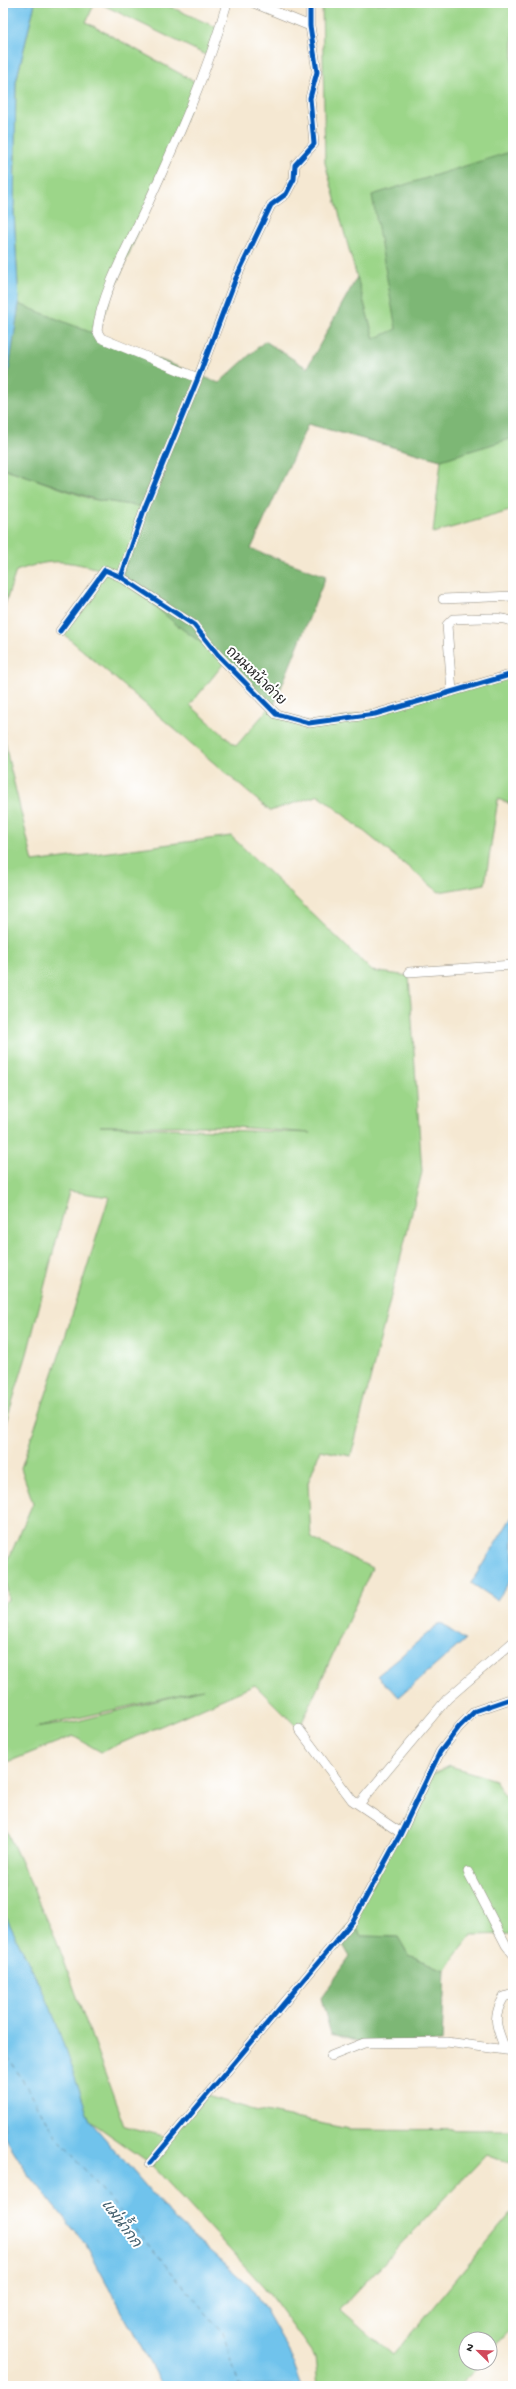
<svg xmlns="http://www.w3.org/2000/svg" width="516" height="2389" font-family="'Gochi Hand','Playpen Sans Thai',sans-serif">
  <rect width="100%" height="100%" fill="#fff"/>
  <filter id="ink" filterUnits="userSpaceOnUse"><feTurbulence type="fractalNoise" baseFrequency=".025" numOctaves="2"/><feDisplacementMap in="SourceGraphic" scale="8" xChannelSelector="R" yChannelSelector="G"/><feConvolveMatrix kernelMatrix="1 2 1 2 8 2 1 2 1" color-interpolation-filters="sRGB"/></filter>
  <filter id="wash" filterUnits="userSpaceOnUse"><feTurbulence type="fractalNoise" baseFrequency=".012" numOctaves="4" result="noise"/><feDisplacementMap in="SourceGraphic" scale="16" xChannelSelector="R" yChannelSelector="G"/><feGaussianBlur stdDeviation="0.9" result="paint"/><feColorMatrix in="noise" values="0 0 0 0 0 0 0 0 0 0 0 0 0 0 0 0 0 1.4 0 .05"/><feComposite in="paint" operator="in"/></filter>
  <g filter="url(#wash)">
    <rect width="100%" height="100%" fill="#f5e8d2"/>
    <path fill="#9cd689" stroke="#64805a" fill-rule="evenodd" d="M35 3H95L86 22 199 84 97 331 91 333 19 304 14 212 16 82Z
      M99 3H162L220 29 210 57Z
      M322 3H513V510L433 533 441 460 308 424 374 339 325 163Z
      M3 468 91 499 145 507 218 655 225 662 190 705 236 746 269 708 309 723 338 719 513 674V805L498 799 485 884 439 892 319 795 270 811 60 631 104 570C65 561 55 557 16 571L3 611Z
      M3 726 8 758 33 862 231 836 372 971 409 976 422 1172 351 1456 320 1450 308 1483 311 1538 372 1568 299 1729 255 1685 101 1752 73 1736 3 1764V1603L8 1600 5 1567 33 1503 21 1468 62 1347 109 1197 69 1191 27 1354 3 1432ZM100 1126H223L311 1133ZM203 1689 74 1722 35 1728Z
      M450 1766 495 1780 513 1808V1934L472 1935 445 1970 409 1956 398 1937 361 1936 353 1921 429 1775Z
      M3 1823 56 1939 124 2126 168 2137 207 2096 254 2110 349 2129 513 2130V2164L487 2154 340 2309 393 2355 513 2211V2327L490 2352V2339H466V2363H481L460 2386H318L315 2357 264 2287 150 2163 90 2121 3 1914Z"/>
    <path fill="#7db775" stroke="#547150" d="M513 151V438L441 460 308 424 251 549 326 576 272 710 218 655 178 626 121 577 145 507 97 500 3 468V401L19 304 219 383 265 341 307 368 357 277 374 339 396 329 372 195Z
      M353 1921 361 1936 398 1937 409 1956 445 1970 442 2042 364 2043 331 2034 321 1998 350 1957 339 1938Z"/>
    <path fill="#70c3ec" stroke="#4e778c" d="M3 3H35L16 82 14 212 19 304 3 409Z
      M513 1515V1577L497 1600 471 1583Z
      M440 1623 465 1640 399 1697 377 1676Z
      M3 1911 50 2006 90 2121 175 2220 255 2291 289 2351 302 2386H162L86 2245 27 2172 3 2134Z"/>
    <g fill="none" stroke-linecap="round" stroke-linejoin="round">
      <path stroke="#43606f" stroke-width="1" stroke-dasharray="5 4" stroke-linecap="butt" d="M3 2048 57 2137 223 2333 239 2386"/>
    </g>
  </g>
  <g filter="url(#ink)">
    <g fill="none" stroke-linecap="round" stroke-linejoin="round">
      <g stroke="#908a7e" stroke-width="10">
        <path id="minor" d="M254 3 310 26
          M198 378 101 338 97 331C101 294 129 244 145 210 176 142 207 74 227 3
          M121 577 145 507 198 378 236 278 271 205 286 194 294 179 295 165 314 144 310 98 317 72 310 26V3
          M443 599 513 596
          M60 631 105 570 121 577 194 625 218 655 276 714 309 723 375 714 513 674
          M452 692 447 625 453 619C467 619 502 615 513 622
          M409 972 513 965
          M299 1729 352 1800 401 1833
          M359 1804 447 1699 513 1642
          M468 1872 506 1945 513 1954
          M505 2049C497 2027 491 2019 504 1997L513 1994
          M331 2056 364 2043 447 2042 513 2051
          M150 2163 353 1921 401 1833 440 1752 459 1727 475 1711 513 1698"/>
      </g>
      <use href="#minor" stroke="#fff" stroke-width="9"/>
      <g stroke="#fff" stroke-width="8">
        <path id="cycleway" d="M121 577 145 507 198 378 236 278 271 205 286 194 294 179 295 165 314 144 310 98 317 72 310 26V3
          M60 631 105 570 121 577 194 625 218 655 276 714 309 723 375 714 513 674
          M150 2163 353 1921 401 1833 440 1752 459 1727 475 1711 513 1698"/>
      </g>
      <use href="#cycleway" stroke="#0057b8" stroke-width="5"/>
    </g>
  </g>
  <g text-anchor="middle" stroke-width="4" stroke-linejoin="round" paint-order="stroke">
    <g font-size="14" fill="#2b2b2b" stroke="#fff">
      <text transform="translate(257 675) rotate(44)" y="5">ถนนหน้าค่าย</text>
    </g>
    <g font-size="15" font-style="italic" fill="#43606f" stroke="#fff">
      <text transform="translate(122 2223) rotate(53)" y="5">แม่น้ำกก</text>
    </g>
  </g>
  <rect width="516" height="2389" fill="none" stroke="#fff" stroke-width="16"/>
  <g transform="translate(478 2351) rotate(293)"><circle r="19" fill="#ffffff" stroke="#aaaaaa"/>
  <path d="M0-3L7 15L0 10L-7 15Z" fill="#d1495b"/>
  <text y="-6" font-size="11" font-weight="bold" text-anchor="middle" fill="#2b2b2b">N</text>
  </g>
</svg>
